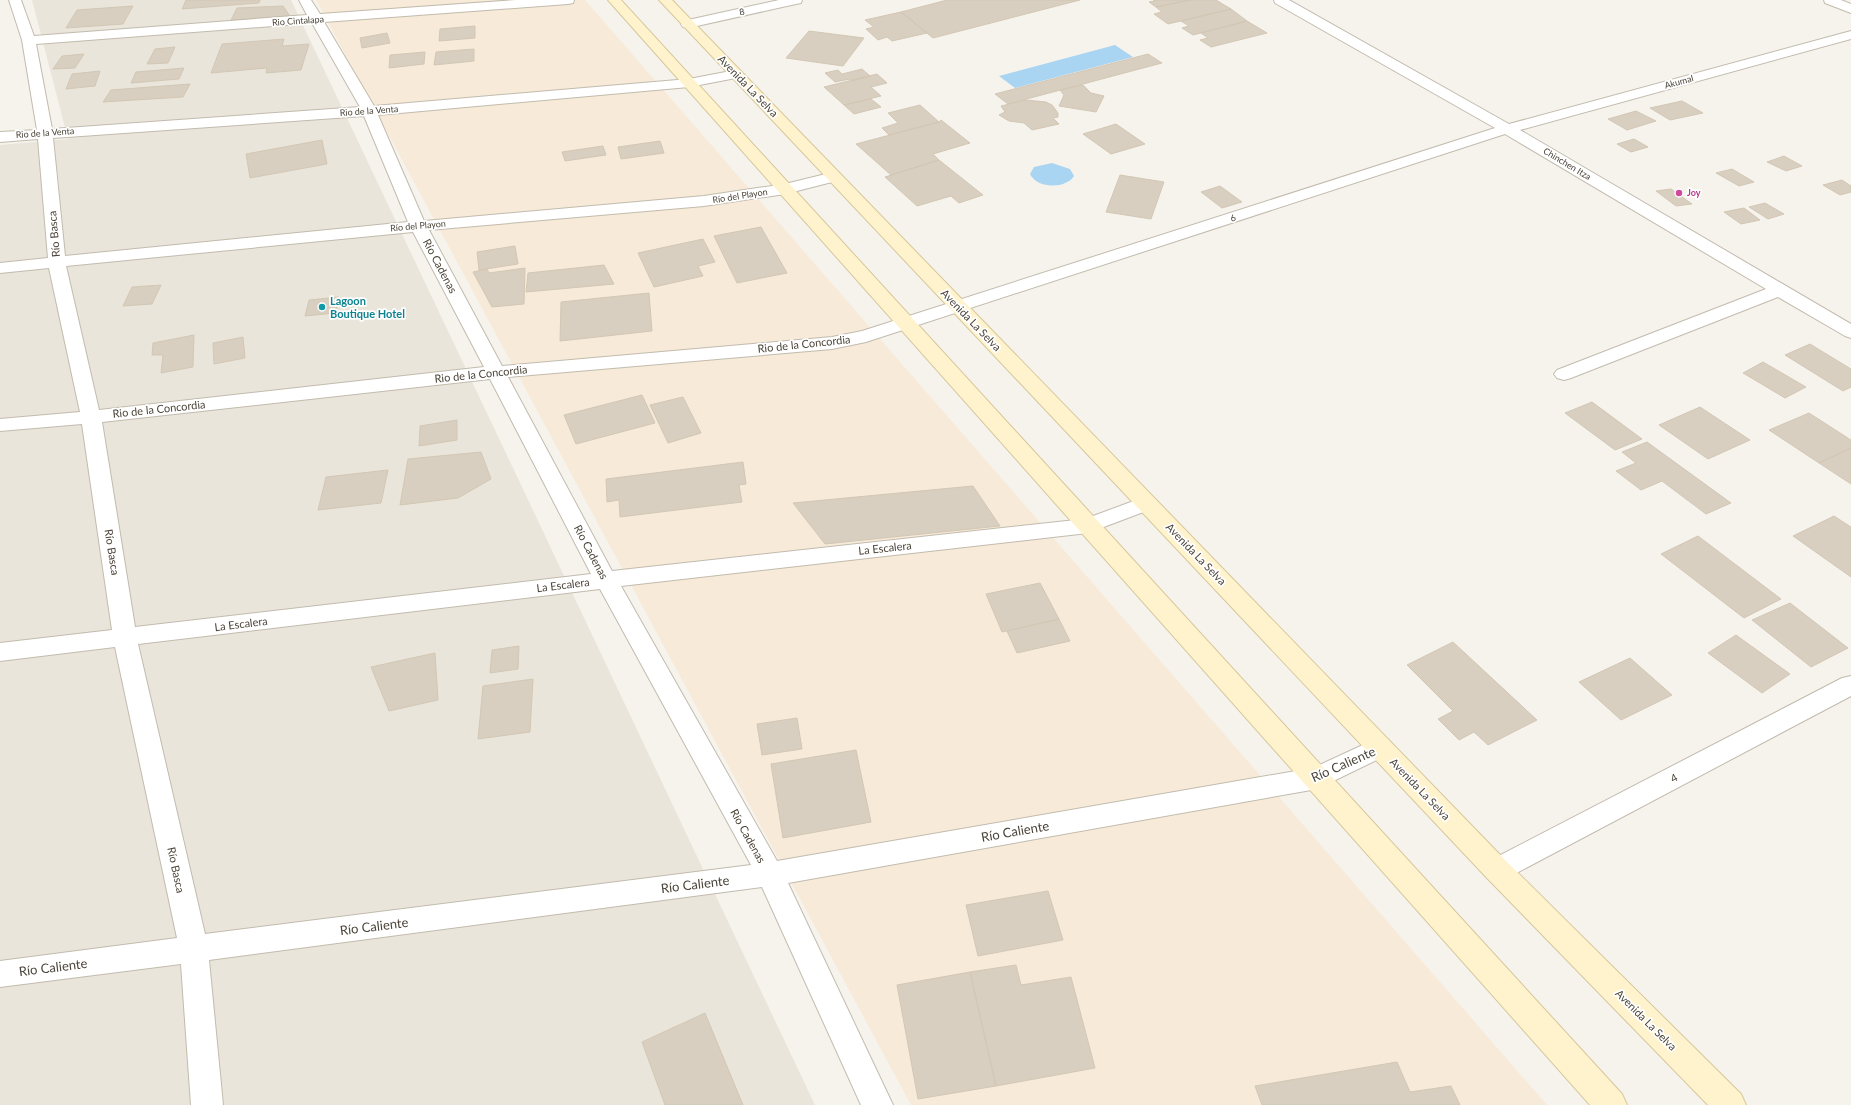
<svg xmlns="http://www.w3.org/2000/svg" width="1851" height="1105" font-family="Lato,sans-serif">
  <rect width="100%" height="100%" fill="#f6f3ec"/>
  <path fill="#eae5da" d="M32 0H291L815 1105H0V145L68 139Z"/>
  <path fill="#f7ead8" d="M316 0H585L1547 1105H911Z"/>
  <path fill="#a9d4f2" d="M1115 45 1133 57 1015 88 999 76Z
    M1052 163 1070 169 1074 176C1066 189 1037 189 1030 174L1034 167Z"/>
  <path fill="#d8cfc1" stroke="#d3c7b4" d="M186 0H260L259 3 182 9Z
    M947 0H1080L933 38 901 12Z
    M1153 0H1191L1156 7 1149 2 1155 1Z
    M1191 0H1216L1231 9 1168 24 1154 14 1162 12 1156 7Z
    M133 6 123 24 66 28 77 10Z
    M283 6 290 16 231 20 237 8Z
    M1231 9 1247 21 1193 35 1182 28 1189 26 1181 21Z
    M901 12 927 33 892 41 887 37 878 40 866 29 874 27 865 20Z
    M1247 21 1267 33 1211 47 1200 40 1208 38 1201 33Z
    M475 26V38L439 41 440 29Z
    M809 31 864 38 843 66 786 58Z
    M387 33 390 43 362 48 360 38Z
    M284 39 282 46 309 44 301 70 266 73 267 68 211 73 222 44Z
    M175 47 168 63 147 64 155 49Z
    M474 49V61L434 65 436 52Z
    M425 52 424 64 389 68 390 55Z
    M84 54 75 68 53 69 62 56Z
    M1148 54 1162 63 1008 104 995 94Z
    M184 68 179 79 131 83 136 72Z
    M862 69 870 76 852 81 850 79 835 82 825 73 838 70 842 74Z
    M100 71 95 86 66 89 72 74Z
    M877 74 887 83 871 87 881 96 844 105 824 87Z
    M190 84 183 97 103 102 111 90Z
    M1083 85 1091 93 1104 96 1096 112 1059 106 1064 95 1060 90Z
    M871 99 881 107 854 114 844 105Z
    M1026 100 1046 102 1052 105 1058 113V117L1053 118 1059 124 1032 130 1024 123 1009 121 999 115 1005 112 1001 106Z
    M1682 101 1703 113 1670 120 1650 108Z
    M920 105 939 122 889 135 882 128 898 123 888 113Z
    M1636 111 1656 121 1627 130 1608 119Z
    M941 120 970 143 933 154 939 160 891 175 856 144 939 122Z
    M1116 124 1145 144 1111 154 1083 134Z
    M1634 139 1648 147 1631 152 1617 144Z
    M322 140 327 164 250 178 246 154Z
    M660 141 664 153 621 159 618 147Z
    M603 146 606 155 565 161 562 152Z
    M1784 156 1802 166 1786 171 1767 162Z
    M939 160 983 195 959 203 951 196 917 206 885 177Z
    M1732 169 1754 182 1739 186 1716 173Z
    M1120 175 1164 182 1151 219 1106 212Z
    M1842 180 1851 186V192L1840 195 1823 185Z
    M1220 186 1242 202 1222 208 1201 192Z
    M1671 189 1692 204 1676 206 1656 191Z
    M1765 203 1784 214 1768 219 1749 207Z
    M1744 208 1760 220 1741 224 1724 212Z
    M761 227 787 273 737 283 714 236Z
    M703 239 715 262 698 266 703 276 654 287 638 253Z
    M515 246 518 264 479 270 477 252Z
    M604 265 614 284 526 292 528 273Z
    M525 268 524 304 492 307 473 272 487 269 489 273Z
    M161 285 152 304 123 306 132 287Z
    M649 293 652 331 560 341 561 302Z
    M339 297 336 313 305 316 309 300Z
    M194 335 193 367 161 373 163 355H152L153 343Z
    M243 337 245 358 214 364 213 343Z
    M1810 344 1851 369V387L1843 391 1785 355Z
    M1763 362 1806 387 1785 398 1743 373Z
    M642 395 655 423 576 444 564 415Z
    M683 397 701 433 668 443 650 405Z
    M1592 402 1642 439 1615 450 1565 413Z
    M1700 407 1750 440 1708 459 1659 425Z
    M1809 413 1851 440V448L1819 463 1769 430Z
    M457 420V440L419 446 420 426Z
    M1647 442 1731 503 1706 514 1662 481 1641 490 1616 471 1636 463 1622 452Z
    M1851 448V484L1819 463Z
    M481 452 491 479 458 498 400 505 408 459Z
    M743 462 746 484 739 485 742 502 620 517 619 500 607 502 606 479Z
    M388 470 381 503 318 510 326 477Z
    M973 486 1000 526 825 544 793 503Z
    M1834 516 1851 527V577L1793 536Z
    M1698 536 1781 599 1744 618 1661 554Z
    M1040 583 1059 619 1002 632 986 594Z
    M1790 603 1848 648 1811 667 1752 620Z
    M1059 619 1070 641 1017 653 1007 631Z
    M1736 635 1790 674 1762 693 1708 653Z
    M1453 642 1537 720 1488 745 1474 732 1459 740 1438 719 1453 711 1407 665Z
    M519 646 518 669 490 673 492 650Z
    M435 653 438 700 389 711 371 667Z
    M1630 658 1672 695 1621 720 1579 682Z
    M533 679 530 732 478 739 483 686Z
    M797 718 802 749 762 755 757 724Z
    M856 750 871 822 783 838 771 764Z
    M1048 891 1063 940 978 956 966 905Z
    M1016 965 1021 985 1071 977 1095 1068 996 1086 970 972Z
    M970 972 996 1086 918 1099 897 985Z
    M705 1013 743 1105H665L642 1042Z
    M1397 1062 1410 1092 1451 1086 1460 1105H1262L1255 1086Z"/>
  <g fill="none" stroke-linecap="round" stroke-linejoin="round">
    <g stroke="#c2bbae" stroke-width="2">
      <path id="street" d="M9 0H21L34 36 307 15 299 0H311L320 14 516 0H574L573 3 568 4 324 22 374 106 689 79 736 70 741 71 743 74 741 77 736 78 689 87 378 115 424 221 704 196 785 184 834 172 840 174 842 177 840 180 785 194 704 206 429 230 502 366 832 337 862 331 1495 128 1275 3 1274 0H1289L1509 124 1851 31V39L1520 130 1851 324V338L1845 336 1778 297 1571 378 1564 380 1557 378 1554 374 1557 370 1766 289 1505 134 866 342 832 349 508 377 612 571 1085 519 1147 496 1154 498 1158 503 1154 508 1088 533 621 586 777 861 1313 768 1380 737 1389 740 1393 747 1389 754 1317 789 788 883 893 1105H861L762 887 209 960 223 1105H191L181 964 0 987V961L177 938 115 647 0 661V643L112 630 82 424 0 431V419L80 412 49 268 0 273V263L48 258 38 139 0 142V132L37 130 22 40ZM312 23 360 107 52 129 36 44ZM364 116 408 222 65 256 53 138ZM413 232 484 367 99 410 66 266ZM490 379 591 574 135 627 102 422ZM600 589 751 865 205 934 138 644Z
        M779 0H802L801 3 796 4 688 28 683 27 681 24 683 21 688 20Z
        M1824 0H1841L1851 4V13L1825 3Z
        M1851 676V696L1507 878 1497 882 1487 878 1483 870 1487 862 1842 678Z"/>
    </g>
    <g stroke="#d6c79b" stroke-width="2">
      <path id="secondary" d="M608 0H621L1622 1094 1627 1105H1590Z
        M659 0H672L1507 862 1741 1094 1746 1105H1708L1487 878Z"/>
    </g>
    <use href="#street" fill="#fff" fill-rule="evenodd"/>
    <use href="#secondary" fill="#fff3cd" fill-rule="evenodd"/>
  </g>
  <circle fill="#d1479c" stroke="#fff" stroke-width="1.5" cx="1679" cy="193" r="4"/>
  <circle fill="#0f9aa8" stroke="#fff" stroke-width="1.5" cx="322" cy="307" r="4"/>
  <g text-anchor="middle" stroke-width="3.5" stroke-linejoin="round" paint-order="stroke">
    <g font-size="9" fill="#4b4439" stroke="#fff">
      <text transform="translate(742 12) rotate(-12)" y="3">8</text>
      <text transform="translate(298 21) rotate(-4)" y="3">Rio Cintalapa</text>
      <text transform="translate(1679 82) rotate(-15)" y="3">Akumal</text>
      <text transform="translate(369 111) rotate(-4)" y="3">Rio de la Venta</text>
      <text transform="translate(45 133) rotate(-4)" y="3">Rio de la Venta</text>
      <text transform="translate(1567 164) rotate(31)" y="3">Chinchen Itza</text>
      <text transform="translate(740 196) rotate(-9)" y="3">Río del Playon</text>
      <text transform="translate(1233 218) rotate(-18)" y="3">6</text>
      <text transform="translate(418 226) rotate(-5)" y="3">Río del Playon</text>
    </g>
    <g font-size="9" font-weight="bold" fill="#b23c85" stroke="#fff" text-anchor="start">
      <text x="1687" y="196">Joy</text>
    </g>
    <g font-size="11" fill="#4b4439" stroke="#fff">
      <text transform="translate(748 86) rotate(46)" y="4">Avenida La Selva</text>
      <text transform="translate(54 234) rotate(-95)" y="4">Río Basca</text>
      <text transform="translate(440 266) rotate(62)" y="4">Río Cadenas</text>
      <text transform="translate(971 320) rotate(46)" y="4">Avenida La Selva</text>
      <text transform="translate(804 344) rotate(-6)" y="4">Rio de la Concordia</text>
      <text transform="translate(481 374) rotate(-6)" y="4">Rio de la Concordia</text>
      <text transform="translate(159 409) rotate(-6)" y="4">Rio de la Concordia</text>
      <text transform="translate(885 548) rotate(-6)" y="4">La Escalera</text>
      <text transform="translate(112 552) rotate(81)" y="4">Río Basca</text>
      <text transform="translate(591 552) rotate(62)" y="4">Río Cadenas</text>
      <text transform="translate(1196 554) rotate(46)" y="4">Avenida La Selva</text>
      <text transform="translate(563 585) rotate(-7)" y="4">La Escalera</text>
      <text transform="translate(241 624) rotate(-7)" y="4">La Escalera</text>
      <text transform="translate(1674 778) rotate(-28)" y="4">4</text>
      <text transform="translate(1420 789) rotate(46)" y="4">Avenida La Selva</text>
      <text transform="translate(748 836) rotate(61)" y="4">Río Cadenas</text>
      <text transform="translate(176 870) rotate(78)" y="4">Río Basca</text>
      <text transform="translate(1646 1020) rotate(45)" y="4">Avenida La Selva</text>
    </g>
    <g font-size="11" font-weight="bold" fill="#0d838f" stroke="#fff" text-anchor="start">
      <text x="330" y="305">Lagoon<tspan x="330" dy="13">Boutique Hotel</tspan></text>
    </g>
    <g font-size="13" fill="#4b4439" stroke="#fff">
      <text transform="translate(1343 764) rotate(-24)" y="5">Río Caliente</text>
      <text transform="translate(1015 831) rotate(-10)" y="5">Río Caliente</text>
      <text transform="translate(695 884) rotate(-7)" y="5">Río Caliente</text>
      <text transform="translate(374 926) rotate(-7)" y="5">Río Caliente</text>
      <text transform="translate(53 967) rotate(-7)" y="5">Río Caliente</text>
    </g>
  </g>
</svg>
